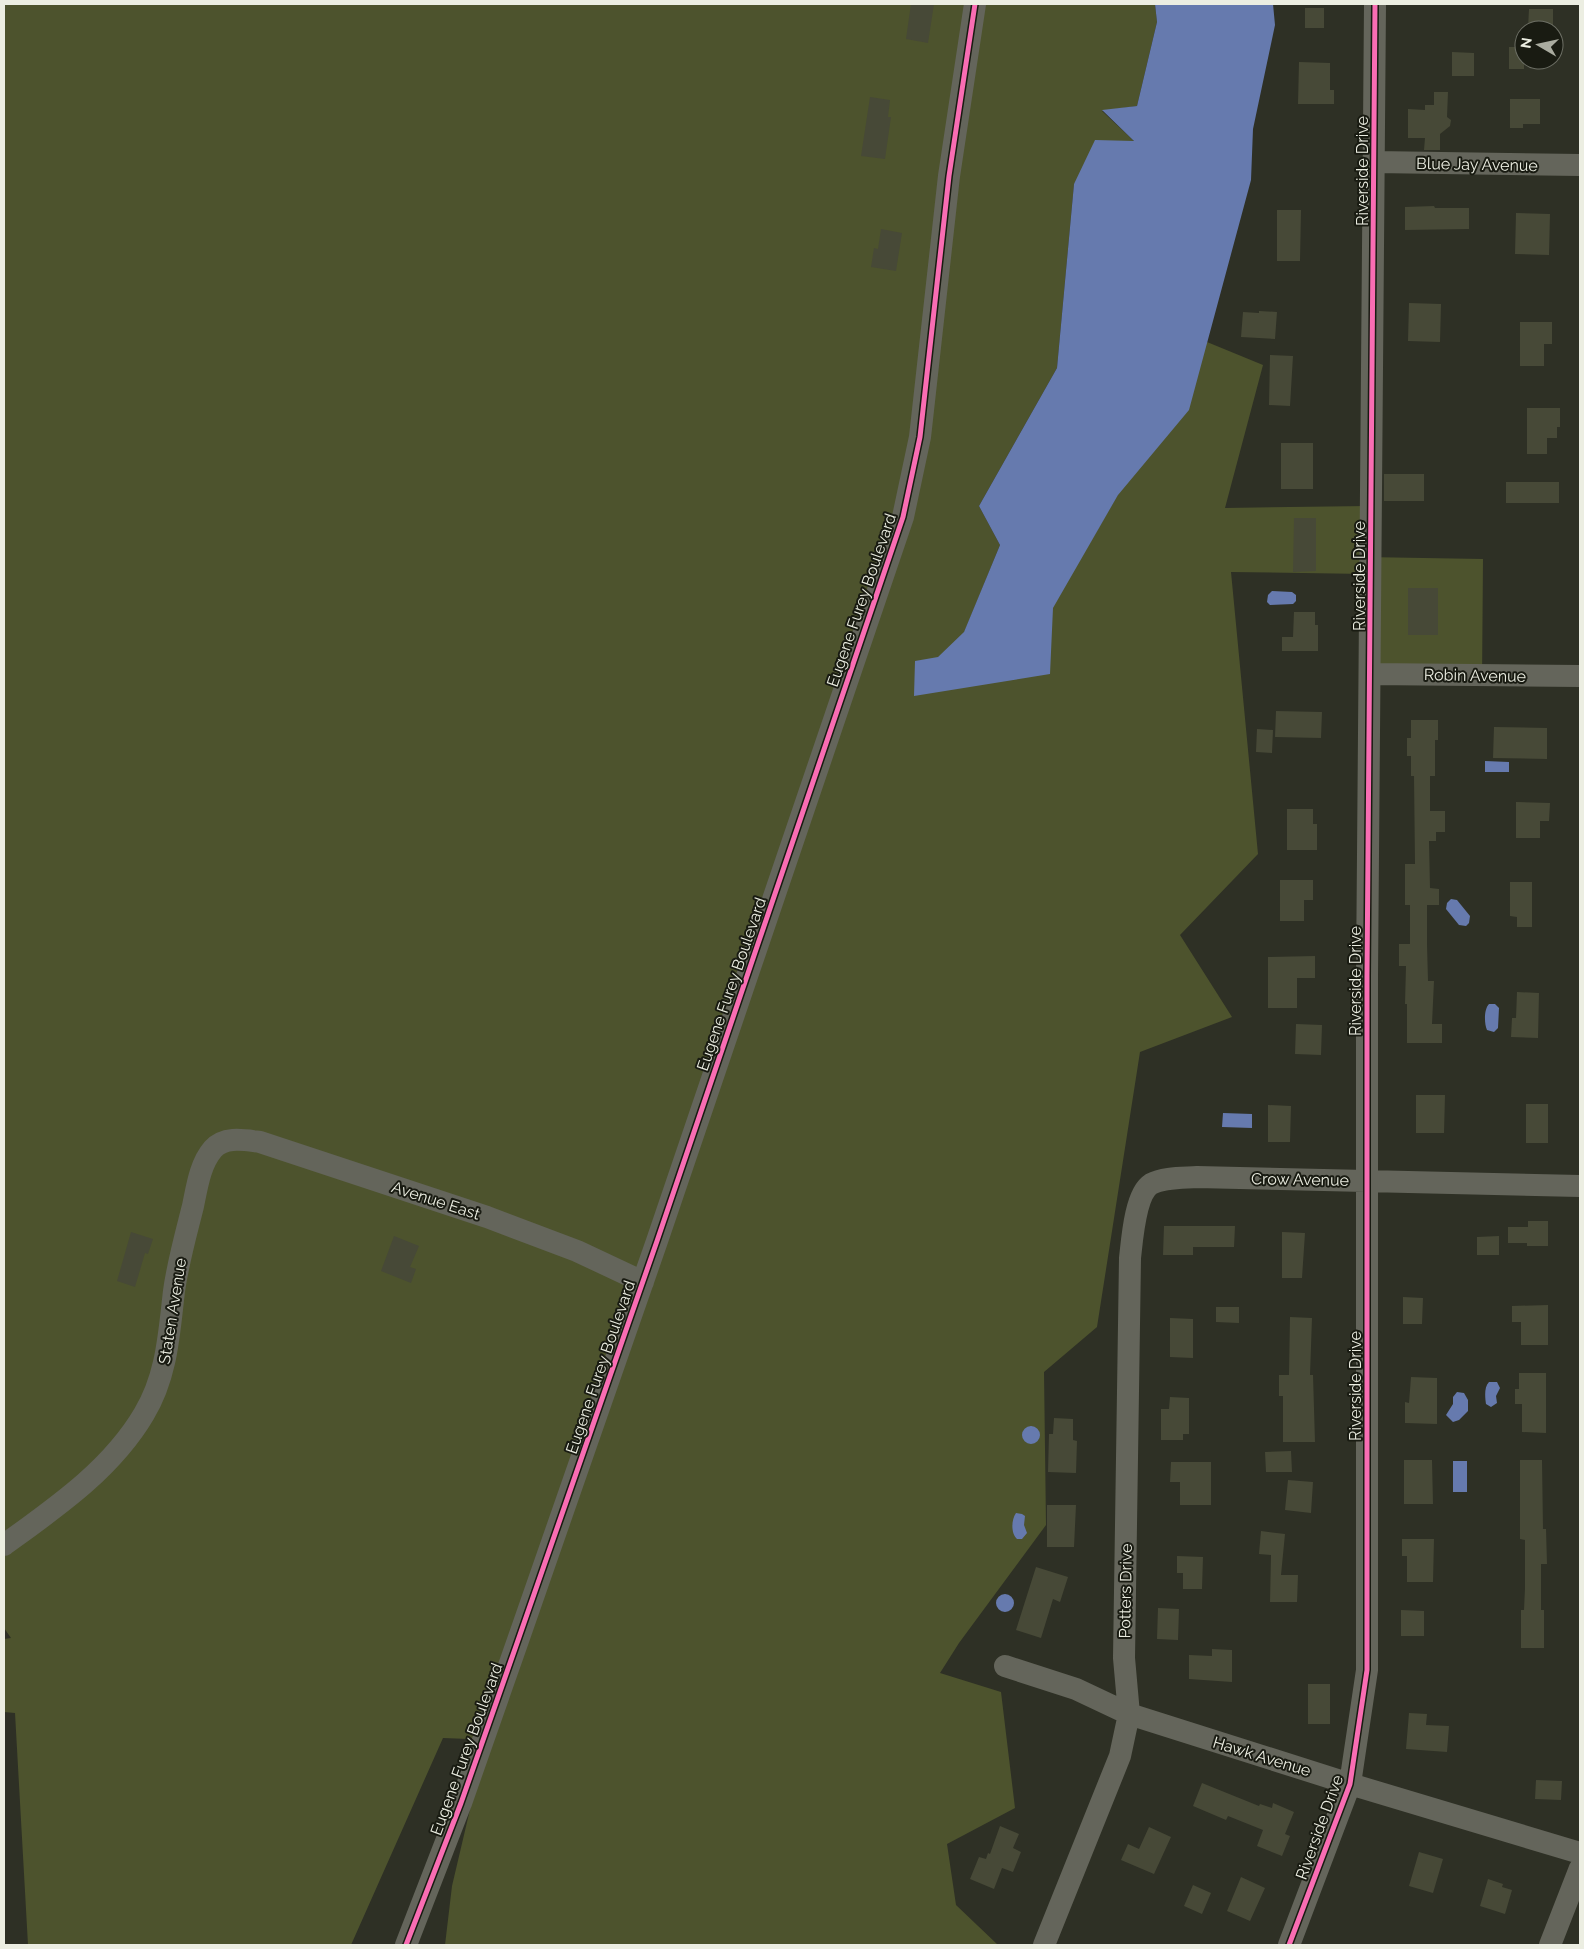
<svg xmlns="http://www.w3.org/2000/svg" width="1584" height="1949" font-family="Raleway,sans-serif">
  <rect width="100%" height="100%" fill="#2e3025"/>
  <path fill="#4d532d" d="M4 4H1155L1157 22 1137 106 1102 111 1134 141 1074 184 1057 368 979 506 1000 545 955 655 914 696 1053 606 1207 342 1263 365 1225 508 1368 506 1365 557 1483 559 1482 682 1365 675 1366 574 1231 572 1258 854 1180 935 1232 1017 1140 1052 1097 1327 1044 1372 1046 1525 959 1643 940 1673 1001 1692 1015 1808 947 1844 956 1905 998 1945H445L452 1886 488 1733 469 1739 443 1738 351 1945H28L15 1713 4 1712V1639L11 1638 4 1628Z"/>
  <path fill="#667aae" d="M1155 4H1273L1275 25 1253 129 1251 180 1189 410 1118 495 1053 608 1050 674 914 696 915 661 938 657 964 632 1000 545 979 506 1057 368 1074 184 1095 140 1134 141 1102 110 1137 106 1157 22Z
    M1272 591 1292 592 1296 595V601L1293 604 1270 605 1267 602 1268 595Z
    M1485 761 1509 762V772H1485Z
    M1451 899 1457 900 1470 916 1469 923 1466 926 1459 925 1446 909 1447 903Z
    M1489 1004H1495L1499 1008 1498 1028 1494 1032 1487 1030C1484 1023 1484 1009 1489 1004Z
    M1223 1113 1252 1114V1128L1222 1127Z
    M1489 1382H1497L1500 1388 1496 1396 1497 1403 1491 1407 1486 1404C1485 1397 1484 1387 1489 1382Z
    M1457 1392 1464 1393 1468 1400V1411L1459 1420 1453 1422 1446 1415 1453 1404V1397Z
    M1022 1435a9 9 0 1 1 18 0a9 9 0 1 1-18 0Z
    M1453 1461H1467V1492H1453Z
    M1016 1513 1022 1514 1025 1516 1024 1525 1027 1533 1022 1539H1017C1011 1534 1011 1520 1016 1513Z
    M996 1603a9 9 0 1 1 18 0a9 9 0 1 1-18 0Z"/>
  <path fill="#474937" d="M911 4H934L928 43 906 39Z
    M1305 8H1324V28H1305Z
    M1529 9H1553V28H1528Z
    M1509 47H1524V69H1509Z
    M1452 52 1474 53V76H1452Z
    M1299 62 1330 63V90H1334V104H1298Z
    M1434 92H1448L1447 117 1451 120 1450 126 1440 134V150H1424L1425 138H1408V109L1425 110V105H1434Z
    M870 97 890 100 888 117H891L885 159 861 156Z
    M1510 99H1540V124H1523V128H1510Z
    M1434 206 1435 208H1469V229L1405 230V207Z
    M1277 210H1301L1300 261H1277Z
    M1516 213 1550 214 1549 255 1515 254Z
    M881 229 902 233 896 271 871 267 874 248 878 249Z
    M1409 303 1441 304 1440 342 1408 341Z
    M1259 311 1277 312 1275 339 1241 337 1243 312 1259 313Z
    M1520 322H1552V344H1544V366H1520Z
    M1270 355 1293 356 1290 406 1269 405Z
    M1527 408H1560V427H1557V438H1547V454H1527Z
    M1281 443H1313V489H1281Z
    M1384 474H1424V501H1384Z
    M1506 482H1559V503H1506Z
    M1294 518H1316V571L1293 572Z
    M1408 588H1438V635H1408Z
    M1294 612H1315V625H1318V651H1282V637H1293Z
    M1276 711 1322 712 1321 738 1275 737Z
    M1411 720H1438V740H1435V776H1430V811H1445V832H1436V841H1429L1430 888 1439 889V905H1427V944L1428 981H1434L1432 1024H1442V1043H1407V1004H1405L1406 966H1399V944H1410V905H1405V864H1415L1414 776H1411V756H1407V738H1411Z
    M1494 727 1547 728V759L1493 758Z
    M1257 729 1273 730 1272 753 1256 752Z
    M1516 802 1550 803 1549 821H1540V838H1516Z
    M1287 809H1313V824H1317V850H1287Z
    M1280 880H1313V900H1304V921H1280Z
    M1510 882H1532V927H1517V917L1510 916Z
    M1315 956V978H1297V1008H1268V957Z
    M1517 992 1539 993 1538 1038 1511 1037 1512 1018H1516Z
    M1296 1024 1322 1025 1321 1055 1295 1054Z
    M1416 1095H1445L1444 1133H1416Z
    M1526 1104H1548V1143H1526Z
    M1268 1105 1291 1106 1290 1142H1268Z
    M1528 1221H1548V1246H1527V1243H1508V1227H1528Z
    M1164 1226H1235L1234 1247H1193V1255H1163Z
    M131 1232 153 1239 148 1254 145 1253 135 1287 117 1281Z
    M1282 1232 1305 1233 1302 1278H1282Z
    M394 1236 419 1246 410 1267 416 1269 411 1283 381 1271Z
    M1499 1236V1255H1477V1237Z
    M1403 1297 1423 1298 1422 1324H1403Z
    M1548 1305V1345H1521V1322H1512V1306Z
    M1216 1307H1239V1323L1216 1322Z
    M1290 1317 1312 1318 1310 1375H1313L1315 1442H1283V1396H1279V1375H1289Z
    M1170 1318 1193 1319V1358L1170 1357Z
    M1519 1373H1546V1433L1522 1432V1404H1515V1389H1519Z
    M1411 1377 1437 1378V1424L1405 1423V1402L1409 1403Z
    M1170 1397 1189 1398V1434H1183V1440H1161V1409H1169Z
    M1054 1418 1073 1419V1440L1077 1441 1076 1473 1048 1472 1049 1434H1053Z
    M1291 1451 1292 1472H1266L1265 1452Z
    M1404 1460H1432L1433 1504H1404Z
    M1520 1460H1542L1543 1529H1546L1547 1564H1541V1610H1544V1648H1521V1610H1524L1525 1588V1540L1520 1539Z
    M1171 1462H1211V1505H1180V1482H1170Z
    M1288 1480 1313 1482 1311 1513 1285 1510Z
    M1047 1505H1076L1074 1547H1047Z
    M1261 1531 1285 1534 1281 1575H1298L1297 1602H1270L1271 1555 1259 1554Z
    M1402 1539H1434L1433 1582H1407V1556H1402Z
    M1177 1556 1203 1557 1202 1589H1183V1573H1177Z
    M1036 1567 1068 1577 1060 1602 1053 1599 1041 1638 1016 1630Z
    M1158 1608 1179 1609 1178 1640 1157 1639Z
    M1401 1610 1424 1611V1636H1401Z
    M1212 1649 1232 1650V1682L1189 1679V1655L1212 1656Z
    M1308 1684H1330V1724H1308Z
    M1409 1713 1427 1714 1426 1725 1449 1726 1447 1752 1406 1749Z
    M1536 1780 1562 1781 1561 1800 1535 1799Z
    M1202 1783 1259 1806 1260 1804 1272 1808 1273 1803 1294 1812 1285 1834 1290 1836 1282 1856 1257 1846 1263 1830 1228 1816 1226 1820 1193 1806Z
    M1000 1826 1019 1834 1013 1848 1021 1852 1013 1872 1002 1868 994 1889 970 1879 979 1857 986 1859 988 1853 990 1854Z
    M1149 1827 1171 1837 1154 1874 1121 1860 1128 1844 1139 1849Z
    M1419 1852 1443 1859 1433 1893 1409 1886Z
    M1241 1877 1265 1888 1250 1921 1227 1911Z
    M1488 1879 1503 1884 1502 1887 1512 1890 1505 1914 1480 1906Z
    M1193 1885 1211 1893 1202 1914 1184 1906Z"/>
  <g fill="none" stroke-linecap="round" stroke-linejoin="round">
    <path stroke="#64655b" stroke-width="22" d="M1375 162 1580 165
      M1371 674 1580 676
      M4 1545C55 1508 111 1470 144 1414 167 1376 169 1334 174 1291 178 1262 186 1234 193 1206 197 1187 200 1164 213 1149 225 1136 244 1140 260 1142L487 1217 577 1251 643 1282
      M1005 1666 1076 1689 1129 1714 1350 1784 1580 1853
      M406 1945 461 1803 516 1646 657 1241 903 517 920 437 949 176 975 4
      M1044 1945 1120 1756 1129 1714 1124 1658 1130 1258C1132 1241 1135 1194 1151 1184 1164 1177 1183 1178 1197 1177L1580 1186
      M1289 1945 1350 1784 1367 1670V976L1375 4
      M1550 1945 1580 1868"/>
    <g stroke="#191b12" stroke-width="8">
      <path id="cycleway" d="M406 1945 461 1803 516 1646 657 1241 903 517 920 437 949 176 975 4
        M1289 1945 1350 1784 1367 1670V976L1375 4"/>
    </g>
    <use href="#cycleway" stroke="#f96db3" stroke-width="5"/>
  </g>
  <g text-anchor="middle" stroke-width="4" stroke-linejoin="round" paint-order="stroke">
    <g font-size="16" fill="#eceee2" stroke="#191b12">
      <text transform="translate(1477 164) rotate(1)" y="6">Blue Jay Avenue</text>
      <text transform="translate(1362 171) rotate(-90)" y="6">Riverside Drive</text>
      <text transform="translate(1359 576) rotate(-90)" y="6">Riverside Drive</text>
      <text transform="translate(861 600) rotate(-71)" y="6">Eugene Furey Boulevard</text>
      <text transform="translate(1475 675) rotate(1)" y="6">Robin Avenue</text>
      <text transform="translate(1355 981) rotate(-90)" y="6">Riverside Drive</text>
      <text transform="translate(731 984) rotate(-71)" y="6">Eugene Furey Boulevard</text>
      <text transform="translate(1300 1179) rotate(1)" y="6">Crow Avenue</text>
      <text transform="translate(436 1200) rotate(18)" y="6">Avenue East</text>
      <text transform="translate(172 1311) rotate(-81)" y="6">Staten Avenue</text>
      <text transform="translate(600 1367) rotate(-71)" y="6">Eugene Furey Boulevard</text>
      <text transform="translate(1355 1386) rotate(-90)" y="6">Riverside Drive</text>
      <text transform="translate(1125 1591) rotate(-89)" y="6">Potters Drive</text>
      <text transform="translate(466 1749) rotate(-70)" y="6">Eugene Furey Boulevard</text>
      <text transform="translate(1262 1756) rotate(17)" y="6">Hawk Avenue</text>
      <text transform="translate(1319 1827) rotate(-70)" y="6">Riverside Drive</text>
    </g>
  </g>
  <rect width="1584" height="1949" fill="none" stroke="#eceee2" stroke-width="10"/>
  <g transform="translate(1539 45) rotate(279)"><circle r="24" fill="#191b12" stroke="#6d6f65"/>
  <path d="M0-4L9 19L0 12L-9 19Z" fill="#aaaca0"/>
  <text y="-8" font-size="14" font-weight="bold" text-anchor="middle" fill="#eceee2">N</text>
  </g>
</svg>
